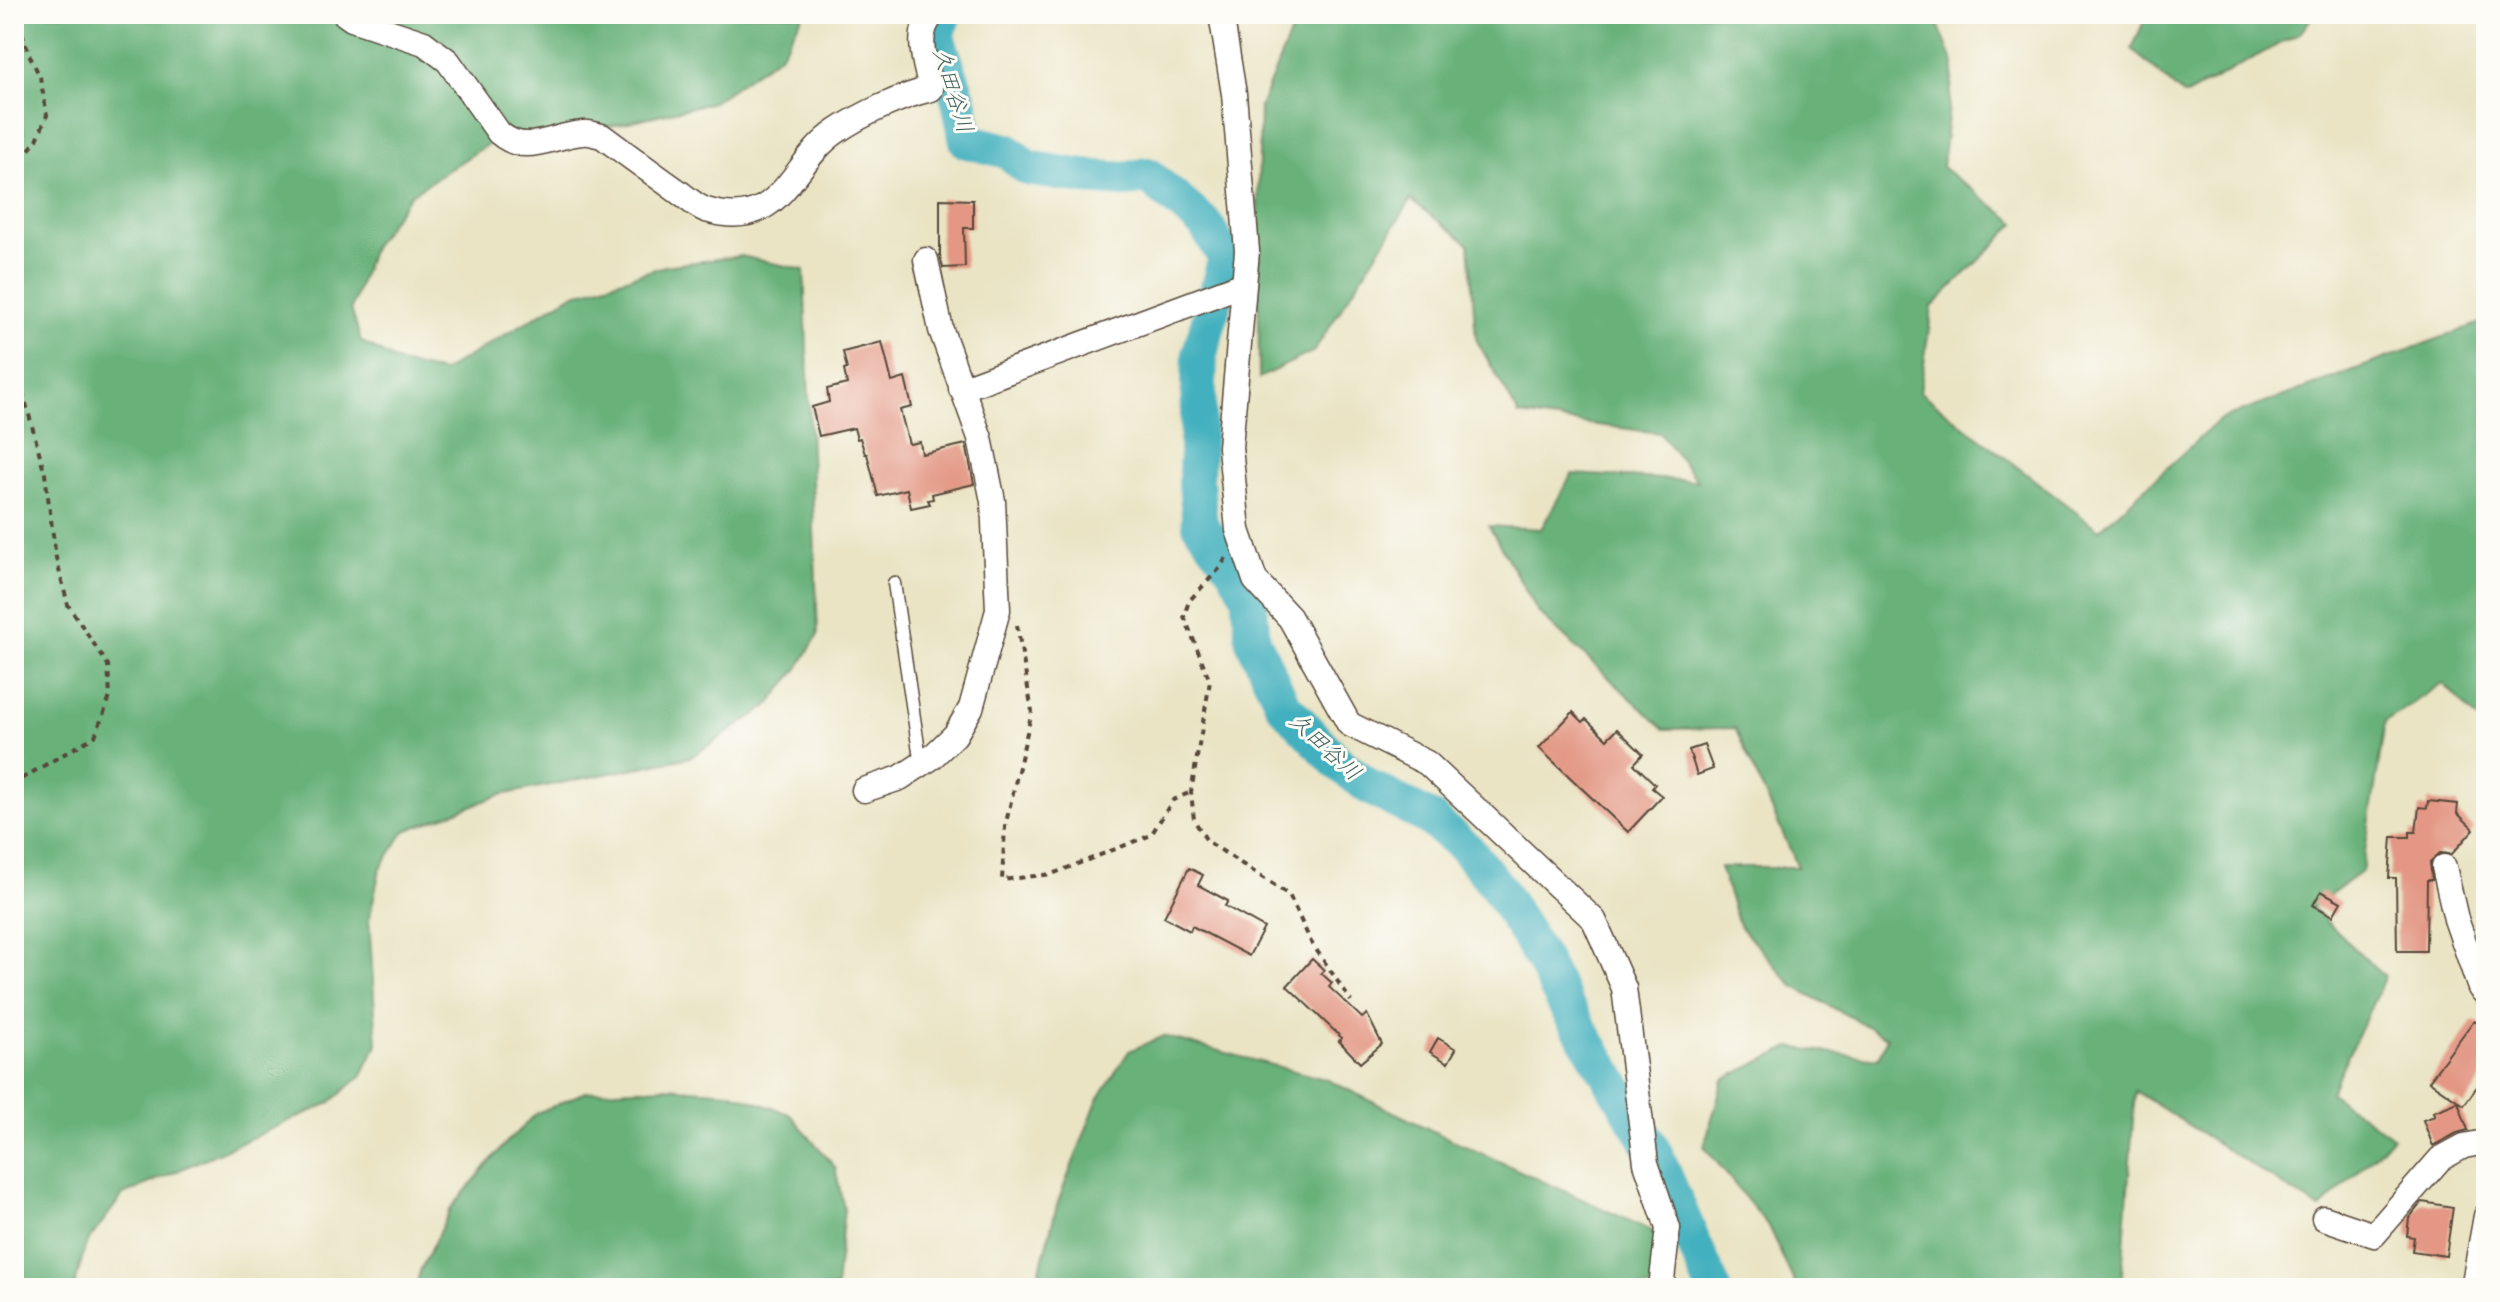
<svg xmlns="http://www.w3.org/2000/svg" width="2500" height="1302" font-family="'Playpen Sans','Klee One',sans-serif">
  <rect width="100%" height="100%" fill="#fdfcf7"/>
  <filter id="ink" filterUnits="userSpaceOnUse"><feTurbulence type="fractalNoise" baseFrequency=".0125" numOctaves="2"/><feDisplacementMap in="SourceGraphic" scale="16" xChannelSelector="R" yChannelSelector="G"/><feConvolveMatrix kernelMatrix="1 2 1 2 8 2 1 2 1" color-interpolation-filters="sRGB"/></filter>
  <filter id="wash" filterUnits="userSpaceOnUse"><feTurbulence type="fractalNoise" baseFrequency=".006" numOctaves="4" result="noise"/><feDisplacementMap in="SourceGraphic" scale="32" xChannelSelector="R" yChannelSelector="G"/><feGaussianBlur stdDeviation="1.8" result="paint"/><feColorMatrix in="noise" values="0 0 0 0 0 0 0 0 0 0 0 0 0 0 0 0 0 1.4 0 .05"/><feComposite in="paint" operator="in"/></filter>
  <g filter="url(#wash)">
    <rect width="100%" height="100%" fill="#eae4c5"/>
    <path fill="#67b179" stroke="#516e4c" stroke-width="2" d="M14 14H804L780 55 713 102 607 127 496 139 410 195 372 248 351 309 361 341 400 363 442 372 572 295 665 266 741 256 804 270 818 635 797 670 767 707 691 757 500 795 405 831 380 869 369 920 377 1044 362 1075 330 1103 123 1195 86 1244 74 1288H14Z
      M1293 14H1934L1954 64 1942 167 2016 223 1932 307 1920 392 2099 530 2219 420 2486 321V728L2443 683 2385 722 2362 871 2312 908 2385 977 2330 1093 2393 1137 2320 1209 2135 1091 2121 1288H1797L1768 1226 1704 1146 1723 1080 1790 1047 1878 1059 1887 1037 1793 986 1739 925 1720 867H1798L1735 728 1664 729 1538 612 1489 526 1541 529 1572 474 1697 481 1660 433 1519 415 1476 339 1469 244 1411 200 1314 351 1259 378 1258 200 1260 107 1291 32Z
      M2147 14H2315L2301 32 2184 96 2132 49Z
      M1163 1036 1328 1080 1439 1134 1659 1234 1654 1288H1035L1058 1202 1097 1101 1129 1051Z
      M665 1087 729 1092 790 1114 835 1167 844 1209 836 1288H416L420 1271 451 1208 504 1145 537 1113 585 1092Z"/>
    <g fill="none" stroke-linecap="round" stroke-linejoin="round">
      <path stroke="#42b0be" stroke-width="36" d="M944 14 936 35 959 100 967 141 1007 151 1027 168 1085 177 1126 180 1147 175 1205 224 1226 258 1200 353 1196 482 1200 525 1232 567 1249 596 1253 641 1283 705 1337 762 1369 787 1429 818 1465 847 1496 885 1542 959 1566 1006 1655 1153 1713 1288"/>
    </g>
    <g id="blocks">
      <path fill="#e39784" d="M940 199 973 200V228H964L965 267 943 268 940 255Z
        M882 342 892 382 905 378 912 407 900 410 909 444 920 442 922 454 966 444 974 484 932 494 933 499 928 500 930 504 911 508 907 489 878 496 867 454H865L860 438 857 439 854 428 819 436 812 407 829 402 827 389 847 384 844 370 847 369 843 352Z
        M1573 712 1583 722 1586 719 1607 739 1617 729 1643 754 1634 764 1655 784 1652 788 1662 796 1628 832 1539 748Z
        M1704 745 1713 769 1697 775 1689 750Z
        M2428 801 2458 804 2457 813 2474 829 2452 854 2440 853 2430 862 2432 880H2427L2426 951H2397L2396 878H2389L2392 837H2410V832H2416L2419 807 2427 808Z
        M1189 868 1203 875 1198 885 1228 901 1225 906 1264 928 1249 956 1192 926 1190 931 1164 917Z
        M2321 891 2341 902 2333 916 2313 905Z
        M1312 959 1324 970 1321 973 1332 983 1329 987 1362 1018 1367 1014 1382 1044 1360 1063 1339 1041 1342 1038 1287 986Z
        M2474 1020 2486 1028V1074L2464 1105 2429 1081Z
        M1438 1038 1456 1049 1448 1063 1430 1052Z
        M2458 1102 2468 1130 2457 1133 2433 1146 2423 1120 2435 1116 2433 1112Z
        M2422 1202 2453 1207 2446 1256 2412 1251 2414 1237 2407 1236 2409 1218Z"/>
    </g>
  </g>
  <g filter="url(#ink)">
    <use href="#blocks" fill-opacity="0" stroke="#554637" stroke-width="2"/>
    <g fill="none" stroke-linecap="round" stroke-linejoin="round">
      <g stroke="#554637" stroke-width="15">
        <path id="service" d="M894 583 921 765"/>
      </g>
      <g stroke="#554637" stroke-width="27">
        <path id="minor" d="M345 14 352 19 424 43 448 61 499 133C527 157 552 135 583 133 589 132 596 135 602 136 626 154 651 172 676 190 685 196 696 207 706 210 783 233 789 163 837 131 862 114 901 96 931 89 926 65 913 34 933 14
          M1221 14 1234 94 1247 251 1230 447 1238 530 1255 580 1290 618 1349 724 1427 763 1594 920 1624 988 1646 1163 1668 1228 1661 1288
          M961 389 1244 284
          M864 790 900 778 931 758 955 735 971 708 998 610 993 501 980 438 941 330 926 260
          M2444 867 2456 919 2480 988 2486 994
          M2324 1218 2374 1235 2440 1159 2464 1146 2485 1142
          M2473 1288 2486 1216"/>
      </g>
      <path stroke="#554637" stroke-width="4" stroke-dasharray="6 6" stroke-linecap="butt" d="M14 168 37 140 47 115 40 77 29 54 16 14
        M14 369 25 400 45 474 56 558 68 605 108 665 110 697 95 736 14 783
        M1226 558 1220 568 1189 601 1184 616 1210 681 1191 792 1194 820 1207 841 1289 895 1311 942 1351 1001
        M1017 625 1032 711 1005 827 1002 880 1052 874 1151 835 1173 800 1191 792"/>
      <use href="#service" stroke="#fff" stroke-width="12"/>
      <use href="#minor" stroke="#fff" stroke-width="24"/>
    </g>
  </g>
  <g text-anchor="middle" stroke-width="6" stroke-linejoin="round" paint-order="stroke">
    <g font-size="22" font-style="italic" fill="#3e605e" stroke="#fdfcf7">
      <text transform="translate(954 90) rotate(73)" y="8">久田谷川</text>
      <text transform="translate(1326 746) rotate(43)" y="8">久田谷川</text>
    </g>
  </g>
  <rect width="2500" height="1302" fill="none" stroke="#fdfcf7" stroke-width="48"/>
</svg>
